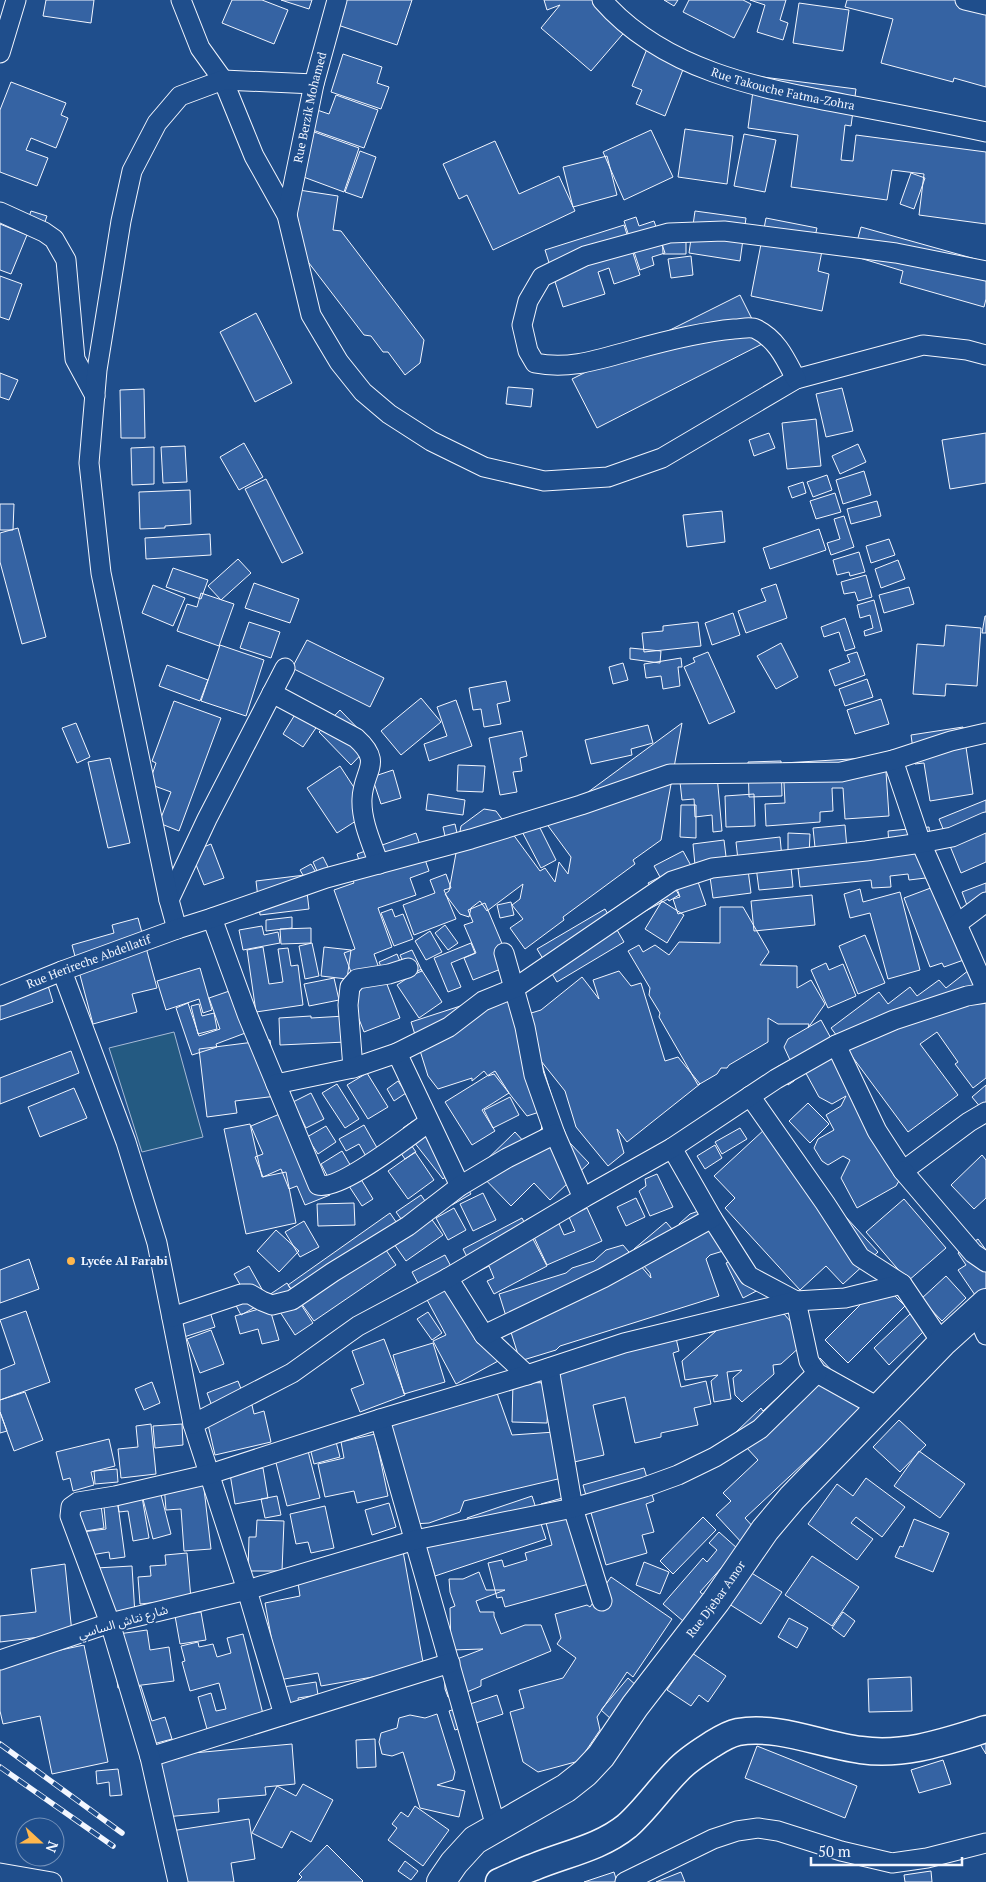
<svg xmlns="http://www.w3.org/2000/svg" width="986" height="1882" font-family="'PT Serif','Noto Sans Arabic',serif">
  <rect width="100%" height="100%" fill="#1f4e8c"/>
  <path fill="#245a82" stroke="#a8bbd7" d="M174 1032 203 1137 142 1152 109 1048Z"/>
  <path fill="#3563a3" stroke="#f2f6ff" d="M46 0H94L91 23 43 16Z
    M232 0H262L288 10 274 44 222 23Z
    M281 0H312L309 9Z
    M334 0H412L397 45 326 21Z
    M544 0H610L634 21 591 71 541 28 560 5 547 10Z
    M664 0H678L674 6Z
    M689 0H743L751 4 734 38 683 12Z
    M786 0 780 20 788 23 783 40 757 32 765 5 750 0Z
    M847 0H986V87L954 78 953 82 881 63 893 19 845 7Z
    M799 3 849 10 843 51 793 43Z
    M651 39 689 54 665 116 636 104 642 90 632 86Z
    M343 54 382 67 377 83 389 87 381 109 331 92Z
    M755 76 856 89 851 126 845 125 841 160 853 161 856 135 986 152V224L919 215 924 174 892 170 887 200 791 187 798 135 748 128Z
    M11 82 66 103 61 115 68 118 56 148 31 138 26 150 48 158 37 186 0 172V110Z
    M336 95 378 110 364 148 307 128 314 109 329 114Z
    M306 129 359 148 344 192 290 172Z
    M685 129 733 136 727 184 678 177Z
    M651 130 673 177 624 200 603 152Z
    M744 134 776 140 765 192 734 186Z
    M495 141 519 194 559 176 575 211 493 250 467 195 459 199 443 164Z
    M360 151 376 157 362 198 345 192Z
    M607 156 617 195 573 207 563 167Z
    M911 173 925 178 914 209 900 204Z
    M299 190 338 196 333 230 341 231 424 340 420 363 405 375 388 352H383L371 336 364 335 299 250 301 235 294 225Z
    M31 211 47 216 40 236 24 231Z
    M695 211 746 218 740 261 689 253Z
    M636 217 639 226 654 221 665 253 652 257 654 265 640 270 624 221Z
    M766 218 817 228 812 249 822 251 818 271 829 274 822 311 751 296Z
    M0 224 27 235 11 274 0 270Z
    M624 225 640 275 614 284 609 268 598 272 605 294 563 307 545 250Z
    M861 227 986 262V299L984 307 900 283 903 271 853 256Z
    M662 229H686V254H663Z
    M691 256 693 275 671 278 668 259Z
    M0 276 22 284 9 320 0 317Z
    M740 295 764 343 597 428 572 379Z
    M256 313 292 383 255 402 220 332Z
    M0 373 18 380 9 400 0 397Z
    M508 387 533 389 531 407 506 404Z
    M842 388 853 431 826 437 816 394Z
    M144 389 145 438H121L120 390Z
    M816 419 821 466 787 469 782 423Z
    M769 433 775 448 754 456 749 440Z
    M986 433V483L950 489 942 440Z
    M244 443 263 477 239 490 220 457Z
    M858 444 866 462 840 474 832 456Z
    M185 446 187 482 163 483 161 447Z
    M154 447V484L132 485 131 448Z
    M864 471 871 495 843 504 836 480Z
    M827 475 832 490 813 497 807 482Z
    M266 479 303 553 282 563 245 489Z
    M803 482 806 493 792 498 788 487Z
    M190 490 191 524 165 526V528L140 529 139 492Z
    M835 493 841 512 816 519 810 501Z
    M877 501 881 516 851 524 847 509Z
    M0 504H14L13 530H0Z
    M722 511 725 542 687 547 683 515Z
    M844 516 854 547 831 555 827 543 840 539 834 519Z
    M18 528 46 637 22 644 0 562V533Z
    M819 529 826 550 770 569 763 548Z
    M210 534 211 555 146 559 145 538Z
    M889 539 895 555 871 563 866 546Z
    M859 552 865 572 850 576 849 572 837 575 833 560Z
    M238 559 251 573 221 600 208 586Z
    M898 560 905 579 881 588 875 569Z
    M173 568 208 580 201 599 166 587Z
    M866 575 872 597 858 601 855 592 844 594 841 582Z
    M254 583 299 599 290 623 245 608Z
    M776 584 787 618 746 633 738 611 766 601 761 589Z
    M153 585 185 598 173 626 142 613Z
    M909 587 914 604 884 613 879 595Z
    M201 593 234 604 219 646 177 631 187 604 197 607Z
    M874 600 882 631 865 636 864 631 873 628 870 615 860 618 857 605Z
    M733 613 740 635 712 645 705 623Z
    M985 616H986V633H982Z
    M845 618 855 648 845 651 839 632 824 637 821 627Z
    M249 622 280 632 271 658 240 648Z
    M698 622 701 646 644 652 642 633 663 631V626Z
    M946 625 981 628 977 686 946 684 945 696 913 694 917 644 944 646Z
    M307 640 384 678 370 707 292 668Z
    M781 643 798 677 776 689 757 656Z
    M220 645 264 660 246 716 201 701Z
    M630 648 661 651 660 663 630 659Z
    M708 652 735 712 709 724 684 667 695 662 693 658Z
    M857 652 865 675 835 686 829 670 850 662 847 655Z
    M681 658 682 667H678L680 686 663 689 661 676 646 678 644 664Z
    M623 663 628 680 613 684 609 667Z
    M167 665 208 680 200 701 159 686Z
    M867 679 873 697 845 706 839 689Z
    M506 681 510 701 497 704 501 724 484 727 481 709 473 710 469 688Z
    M421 698 441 722 401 755 381 731Z
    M881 699 889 724 855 734 847 710Z
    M456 700 472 746 429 761 424 744 447 736 437 707Z
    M174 701 221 718 179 831 159 823 171 792 149 784 156 763 152 761Z
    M299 708 320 722 303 747 283 734Z
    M340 710 372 743 351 765 319 732Z
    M76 723 90 757 77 763 62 728Z
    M682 723 661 840 633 860 635 864 563 917 564 920 525 949 510 928 523 919 512 905 520 899 523 884 487 911 480 901 471 908 469 917 460 914 445 894 449 891 461 826 484 809 496 811 540 871 545 868 555 882 559 862 568 874 571 857 546 823Z
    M648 725 653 743 631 749 632 755 591 764 585 740Z
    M963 727 973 794 930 801 924 763 915 764 911 735Z
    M522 731 527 756 520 758 522 771 513 772 517 792 500 795 489 738Z
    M885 757 889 816 845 819 843 788H832L833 811 820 812V822L766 826 765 804 785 803 783 763Z
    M110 758 130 843 108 848 88 762Z
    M781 761 782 796 749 797 748 762Z
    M716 764 722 831 713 832 712 815 695 817 694 799 682 800 679 773Z
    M458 765 485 766 483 792 457 791Z
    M340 766 370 812 337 833 307 788Z
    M393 770 401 798 381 804 372 777Z
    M428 794 465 800 463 815 426 810Z
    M754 794 755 826 726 827 725 796Z
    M986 800V862L961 873 939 819Z
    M681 805H696V838L680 837Z
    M532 812 556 860 541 868 516 820Z
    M455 824 459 842 447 845 443 827Z
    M845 825 847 849 889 845 888 831 929 827 934 877 909 880 908 874 890 876 891 887 872 888 871 880 800 887 797 859 816 857 813 828Z
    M416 833 429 871 410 878 416 895 378 908 392 947 374 954 381 974 355 983 344 953 355 949 334 890 354 883 349 871 361 866 357 854Z
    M788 833 810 834 809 856 788 855Z
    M780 837 782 858H790L793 887 759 890 756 867 739 869 736 842Z
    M724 840 728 873 748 870 751 893 713 898 708 863 695 865 693 844Z
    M211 844 224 878 204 885 191 852Z
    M683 851 695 873 673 885 679 895 669 901 668 899 636 916 656 897 648 883 660 877 654 866Z
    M323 857 333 877 322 882 313 862Z
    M311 864 321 881 310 887 300 870Z
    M446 874 451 888 444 890 456 919 414 935 403 905 435 893 430 880Z
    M305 875 309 909 260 915 256 881Z
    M696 876 706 905 678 914 673 899 680 897 675 883Z
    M944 883 972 957 944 967 942 963 930 967 904 898Z
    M986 883V910L971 916 962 892Z
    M860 889 863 902 900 892 920 970 888 979 870 913 850 918 844 894Z
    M812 895 815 925 754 931 751 901Z
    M662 901 684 915 667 943 645 929Z
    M511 902 514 915 500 918 497 905Z
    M485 903 511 965 473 980 464 958 476 953 464 925 473 922 468 910Z
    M720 907H743L769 952 760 965 797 966V988L811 980 825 1004 808 1028 809 1024H778L768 1018V1042L729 1065 727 1068H721L717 1074 698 1085 659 1017 660 1013 649 995 650 988 628 951 639 945 643 952 655 945 669 955 679 942 720 943Z
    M392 909 395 917 403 914 413 939 394 946 381 913Z
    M605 909 624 942 557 982 537 949Z
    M292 917V928L266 931V920Z
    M138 918 157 988 132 994 137 1012 93 1024 72 945 114 933 112 925Z
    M445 925 458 943 448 950 435 933Z
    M262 926 264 935 278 932 280 943 243 950 239 930Z
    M311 928V943L281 944 280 929Z
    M430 931 442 952 426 960 415 941Z
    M865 935 885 983 858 994 839 946Z
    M312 943 319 976 305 979 299 946Z
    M471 943 475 953 451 963 461 987 448 992 434 958Z
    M263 947 269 984 283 982 278 949 288 948 291 966 298 965 303 1005 256 1012 247 950Z
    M324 947 351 950 347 979 321 976Z
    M412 950 422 971 410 976 400 955Z
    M397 954 406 976 388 983 379 962Z
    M826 963 829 970 843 964 856 996 828 1008 811 970Z
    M200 968 212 1010 203 1013 199 999 166 1010 157 981Z
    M421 969 442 1002 419 1018 397 985Z
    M969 970 986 993V1078L973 1088 955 1064 958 1062 937 1032 920 1044 958 1095 908 1132 831 1028 879 992 888 1004 910 987 917 996 939 980 946 988Z
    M619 971 631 986 641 983 665 1061 678 1057 700 1084 627 1142 617 1129 624 1153 608 1166 576 1127 565 1091 541 1061 555 1107 527 1116 494 1074 488 1076 484 1071 472 1081V1078L438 1089 428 1076 411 1022 516 988 528 1014 541 1010 582 977 599 999 593 980Z
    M383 974 400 1018 364 1032 352 1001 358 999 353 986Z
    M29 976 46 979 53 1002 0 1020V986Z
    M334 978 339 1000 309 1006 304 984Z
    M241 987 256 1029 216 1044 217 1047 192 1055 176 1008 188 1003 199 1036 220 1029 209 998Z
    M199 1004 202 1016 214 1013 217 1029 198 1034 191 1006Z
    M311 1016V1018L345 1016 346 1042 280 1045 279 1018Z
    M821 1020 904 1172 896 1186 857 1208 841 1178 850 1160 843 1156 828 1165 822 1161 814 1148 818 1139 834 1130 826 1115 841 1106 846 1096 832 1104 819 1097 802 1066 794 1081 788 1085 777 1067 790 1060 784 1047 788 1039Z
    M270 1040 277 1096 235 1101 237 1113 207 1117 199 1049Z
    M71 1051 79 1073 0 1104V1078Z
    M495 1071 509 1093 482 1110 495 1131 472 1145 445 1102Z
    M367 1073 388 1107 368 1119 347 1085Z
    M398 1081 406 1093 394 1101 387 1089Z
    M337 1084 359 1119 345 1128 322 1093Z
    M986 1085V1114L972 1097Z
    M74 1088 87 1118 40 1137 28 1107Z
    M311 1093 324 1119 306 1128 293 1102Z
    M510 1097 519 1115 493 1128 484 1110Z
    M808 1103 829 1124 810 1143 789 1121Z
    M294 1108 330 1195 305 1205 297 1186 289 1189 281 1169 263 1177 255 1157 263 1154 251 1126Z
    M548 1120 589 1163 550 1200 534 1183 511 1206 476 1170 515 1132 526 1144 542 1128 541 1127Z
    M413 1121 453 1171 443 1179 403 1128Z
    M250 1124 262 1177 286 1172 296 1223 246 1234 224 1129Z
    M364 1125 380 1153 368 1160 359 1144 346 1151 339 1139Z
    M326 1126 336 1142 318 1154 307 1137Z
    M740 1128 747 1139 722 1154 715 1142Z
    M765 1129 878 1252 843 1284 826 1266 800 1290 725 1208 735 1198 714 1176Z
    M402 1132 416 1152 405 1159 391 1139Z
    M715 1145 722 1158 705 1169 697 1156Z
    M342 1151 352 1168 330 1181 321 1164Z
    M415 1152 434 1180 408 1199 388 1171Z
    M982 1155 986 1160V1198L974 1209 951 1185Z
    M657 1174 673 1207 650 1216 639 1191 646 1186 645 1179Z
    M359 1176 373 1199 362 1206 347 1183Z
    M461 1178 471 1194 452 1205 447 1197Z
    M483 1193 496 1220 473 1231 460 1204Z
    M421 1195 429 1207 404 1223 396 1212Z
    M636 1198 645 1217 626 1226 617 1207Z
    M904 1199 946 1248 908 1281 866 1232Z
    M354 1203 355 1225 318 1226 317 1204Z
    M454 1208 466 1230 448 1240 436 1218Z
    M552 1208 564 1235 575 1231 569 1217 587 1208 602 1241 547 1265 526 1220Z
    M707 1208 733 1248 710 1255 706 1259 719 1296 560 1346 556 1350 520 1361 499 1294 566 1273 572 1268 594 1261 606 1250 623 1245 651 1278 650 1273 636 1257 634 1249 666 1222 685 1244 679 1224 690 1214Z
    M390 1213 405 1235 430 1217 443 1235 406 1261 394 1244 386 1250 396 1265 314 1321 288 1285Z
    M522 1218 547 1266 494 1294 487 1281 494 1278 489 1266 475 1273 463 1249Z
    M304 1221 319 1247 300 1257 285 1232Z
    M276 1230 299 1251 279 1272 257 1251Z
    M978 1239 986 1250V1292L977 1298 958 1270 966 1265 958 1253Z
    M746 1253 764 1287 743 1298 726 1263Z
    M445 1255 500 1360 456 1384 433 1341 446 1335 412 1272Z
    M29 1259 39 1289 0 1303V1270Z
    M249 1266 268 1300 241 1315 230 1294 242 1288 234 1274Z
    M946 1276 966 1298 942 1321 921 1299Z
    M287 1283 313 1323 295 1335 269 1295Z
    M882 1283 905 1306 848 1363 825 1340Z
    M208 1306 215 1327 184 1337 176 1314Z
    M269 1306 279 1340 262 1344 258 1329 240 1334 235 1316Z
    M26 1311 50 1382 0 1400V1370L15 1364 0 1320Z
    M428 1312 442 1333 432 1340 417 1319Z
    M784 1314 800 1332 802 1345 781 1364 773 1365 774 1374 742 1402 735 1395 733 1378 742 1370 727 1372 731 1399 714 1402 711 1381 718 1375 685 1380 682 1361 716 1331 709 1333 719 1324Z
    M910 1314 925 1330 889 1365 874 1348Z
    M211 1330 224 1364 200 1373 187 1339Z
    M676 1338 679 1351 673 1353 681 1387 706 1381 711 1404 694 1408 698 1425 661 1433V1437L635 1443 625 1397 593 1405 604 1455 570 1463 548 1368Z
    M384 1339 405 1395 360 1412 351 1389 364 1384 352 1351Z
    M433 1343 445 1382 404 1394 393 1355Z
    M820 1358 865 1406 745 1518 757 1531 743 1544 716 1515 731 1501 723 1493 758 1460 734 1434 761 1408 763 1411Z
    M238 1381 246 1402 215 1414 207 1393Z
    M152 1382 160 1403 144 1410 135 1389Z
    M513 1382 549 1383 547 1423 512 1422Z
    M25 1392 43 1440 14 1451 0 1412V1400Z
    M497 1393 512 1435 555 1432 562 1478 464 1501 460 1512 429 1523 414 1524 387 1421Z
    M252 1405 254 1414 264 1411 271 1442 215 1455 206 1416Z
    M0 1412 7 1431 0 1433Z
    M899 1420 926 1445 900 1472 873 1447Z
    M151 1424 156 1474 121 1478 118 1449 138 1447 136 1426Z
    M182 1424 183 1445 155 1448 153 1426Z
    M375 1434 388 1496 357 1503 354 1491 325 1497 318 1464 344 1458 341 1442Z
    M335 1438 340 1457 314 1464 309 1444Z
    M109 1439 115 1466 91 1472 94 1485 73 1491 70 1478 63 1480 56 1452Z
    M307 1447 320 1498 287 1506 274 1455Z
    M919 1451 965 1484 940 1518 894 1486Z
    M263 1468 268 1498 235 1504 230 1474Z
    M644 1468 654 1501 646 1504 654 1532 642 1535 647 1553 606 1565 583 1485Z
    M117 1469 118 1482 95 1484 94 1471Z
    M866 1478 905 1507 882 1537 856 1517 851 1523 873 1539 857 1560 808 1524 837 1484 853 1496Z
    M203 1480 211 1549 184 1551 181 1509 166 1510 164 1484Z
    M159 1487 171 1534 153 1539 141 1491Z
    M141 1491 149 1538 133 1541 128 1511 119 1512 116 1495Z
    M573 1495 596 1582 505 1607 502 1597 497 1598 488 1563 502 1560 504 1567 527 1560 525 1553 552 1545 541 1504Z
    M277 1496 281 1515 265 1518 261 1499Z
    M532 1496 546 1539 435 1576 424 1541 470 1526 467 1518Z
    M389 1503 396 1527 372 1535 365 1510Z
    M101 1505 104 1528 80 1532 77 1509Z
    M118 1505 125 1557 110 1559 109 1552 85 1556 82 1532 106 1529 104 1507Z
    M325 1506 334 1548 311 1553 308 1542 296 1544 290 1514Z
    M703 1517 716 1530 673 1574 660 1561Z
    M914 1519 949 1533 933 1572 895 1557 900 1546 903 1547Z
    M257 1520 284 1521 282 1571H248L249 1537H256Z
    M719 1532 738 1549 700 1592 705 1596 683 1621 663 1604 703 1558 707 1562 717 1550 709 1543Z
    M403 1551 424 1668 321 1686 318 1673 279 1680 265 1603 300 1596 298 1583Z
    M187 1553 191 1599 140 1604 138 1577 151 1576 150 1566 166 1565 165 1555Z
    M812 1556 859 1587 832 1626 785 1595Z
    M644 1562 669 1572 660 1594 636 1585Z
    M65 1564 72 1633 0 1642V1616L36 1612 31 1569Z
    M132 1566 135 1615 99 1617 96 1568Z
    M479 1572 486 1590H505L476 1601 480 1612H494V1616L501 1634 525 1625H541L551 1651 481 1680V1686L455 1697H448L445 1689 444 1664 483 1649 451 1650 450 1608 455 1606 450 1592 449 1579H463Z
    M750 1572 782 1592 761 1624 729 1604Z
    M611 1577 672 1619 633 1677 627 1672 597 1717 600 1730 579 1761 538 1772 523 1762 510 1712 524 1708 519 1690 563 1678 576 1658 557 1644 561 1638 555 1614 587 1605 590 1607Z
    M201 1612 206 1640 180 1644 175 1616Z
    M843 1612 855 1621 844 1637 832 1628Z
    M789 1618 808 1628 797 1648 778 1637Z
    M147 1630 150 1650 169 1647 174 1681 118 1688 111 1635Z
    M243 1634 263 1714 207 1729 198 1697 211 1693 216 1711 226 1709 219 1683 190 1691 182 1662 185 1661 181 1646 198 1642 199 1647 213 1644 217 1657 231 1653 227 1638Z
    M84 1645 108 1762 52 1774 40 1716 3 1724 0 1711V1663Z
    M692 1653 726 1676 708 1702 699 1695 691 1706 667 1690Z
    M911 1677 912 1711 869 1712 868 1679Z
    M628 1678 638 1687 611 1719 601 1710Z
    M316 1682 318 1695 298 1698 299 1704 286 1706 283 1687Z
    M141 1686 152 1721 165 1717 172 1739 138 1748 122 1692Z
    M497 1695 503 1714 455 1730 449 1711Z
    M437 1714 455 1772 453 1780 437 1785 465 1791 459 1817 420 1808 403 1752 392 1756 382 1754 379 1742 381 1733 397 1728 399 1718 410 1715 425 1718Z
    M986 1735V1754L978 1741Z
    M375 1739 376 1767 357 1768 356 1740Z
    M292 1744 295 1784 265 1787 266 1795 218 1799 219 1812 165 1817 160 1756Z
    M757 1746 857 1786 845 1818 745 1778Z
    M943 1760 951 1784 919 1793 911 1770Z
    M118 1769 122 1795 110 1796 109 1782 97 1784 96 1771Z
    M303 1784 333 1800 311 1842 291 1831 282 1848 252 1833 277 1786 296 1796Z
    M415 1806 449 1830 423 1866 388 1840 397 1828 392 1824 401 1812 408 1817Z
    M249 1819 255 1859 231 1863 234 1882H177L171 1831Z
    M327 1845 363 1881 362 1882H297L302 1877 299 1874Z
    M405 1861 418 1871 411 1880 398 1871Z
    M931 1871 932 1882H905L904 1875Z
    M614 1872 617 1882H584Z
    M681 1872 685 1882H656Z"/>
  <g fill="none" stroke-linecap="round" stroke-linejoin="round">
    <g stroke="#f2f6ff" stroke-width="21">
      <g id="street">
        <path d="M181 0 200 48 223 80 254 156 287 215 311 315 339 362 363 392 389 414 431 441 484 467 544 481 608 477 662 458 796 379 923 345 967 350 986 355"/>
        <path id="s1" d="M602 0C663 70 758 88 844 104 892 113 939 122 986 132"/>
        <path d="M965 0 986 5"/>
        <path d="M0 53 16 0"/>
        <path d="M0 212 44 232 54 239 66 260 75 359 95 396"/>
        <path id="s2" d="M287 215 314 84 337 0"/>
        <path d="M796 379C786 360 777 339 756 329 750 326 741 329 734 329 700 332 665 341 633 350 600 359 570 370 535 363L528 351 522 325 528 301 542 277 585 256 669 233 724 231 896 253 986 271"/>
        <path d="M272 693 356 738C384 763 363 770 362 799 361 821 372 844 379 864"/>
        <path d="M893 760 921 843 986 990"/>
        <path d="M169 900 207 819 285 668"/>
        <path d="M212 918 247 1014 318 1185C339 1192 410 1135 429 1122"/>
        <path d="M957 924 986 902"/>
        <path d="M177 929 169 900 101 573 89 463 97 370 121 221 132 171 157 123 180 96 223 80 314 84"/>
        <path d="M504 953 525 1027 534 1075 555 1134 583 1198"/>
        <path d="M62 971 126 1142 157 1243 193 1424 247 1590 284 1715"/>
        <path id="s3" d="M0 996 62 971 177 929 212 918 326 878 471 839 581 805 670 774 841 772 893 760 951 741 986 733"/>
        <path d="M836 1045 877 1131 903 1171 969 1122 986 1112"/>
        <path d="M397 1053 460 1186"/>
        <path d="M353 1068 348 1005 350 987 357 979 389 974 408 968"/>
        <path d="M276 1084 353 1068 397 1053 449 1027 483 1001 515 988 672 881 712 868 866 851 921 843 952 837 986 822"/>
        <path d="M750 1096 825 1203 860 1257 902 1284 942 1343"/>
        <path d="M672 1148 712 1218 749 1276 796 1301 809 1361 817 1373 878 1407"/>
        <path d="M903 1171 973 1253 986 1262"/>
        <path d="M448 1278 484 1335 527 1375"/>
        <path d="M976 1312 986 1335"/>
        <path d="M172 1317 241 1294H250L262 1301 272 1305 292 1300 333 1272 408 1226 460 1186 507 1158 555 1134"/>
        <path d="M484 1335 603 1278 712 1218"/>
        <path d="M549 1368 573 1508 602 1601"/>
        <path d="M380 1419 496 1827"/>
        <path d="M193 1424 292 1373 358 1326 448 1278 583 1198 672 1148 776 1079 836 1045 894 1020 967 996 986 993"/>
        <path d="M0 1660 110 1623 247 1590 415 1540 573 1508 645 1487 678 1475 715 1457 760 1429 817 1373"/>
        <path d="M150 1757 450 1663"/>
        <path d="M0 1873 52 1882"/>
        <path d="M178 1882 150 1757 110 1623 70 1516 71 1507 78 1502 115 1496 210 1474 380 1419 527 1375 624 1343 796 1301 845 1298 902 1284"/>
        <path d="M625 1882 713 1839 737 1831 758 1828 778 1831 841 1851 892 1863 927 1858 986 1843"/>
      </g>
    </g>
    <g stroke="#f2f6ff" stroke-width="29">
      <path id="secondary" d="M499 1882C511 1877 522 1871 534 1867 565 1854 600 1848 627 1826 646 1809 660 1788 678 1770 687 1760 700 1752 711 1745 719 1740 728 1734 738 1732 779 1725 821 1745 861 1750 905 1756 944 1742 986 1729"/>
    </g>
    <g stroke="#f2f6ff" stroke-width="30">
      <g id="primary">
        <path id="s4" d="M441 1882 454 1863 475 1840 566 1788 585 1773 601 1756 635 1706 716 1601 765 1530 792 1498 942 1343 986 1303"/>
      </g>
    </g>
    <use href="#street" stroke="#1f4e8c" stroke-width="19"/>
    <use href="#secondary" stroke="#1f4e8c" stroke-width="26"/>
    <use href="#primary" stroke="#1f4e8c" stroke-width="28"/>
    <g stroke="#f2f6ff" stroke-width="5.5">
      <path id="rail" d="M0 1744 122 1833
        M0 1767 113 1846"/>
    </g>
    <use href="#rail" stroke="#1f4e8c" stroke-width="4" stroke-dasharray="11" stroke-linecap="butt"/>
  </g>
  <circle fill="#ffb74d" stroke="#1f4e8c" stroke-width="2" cx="71" cy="1261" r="5"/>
  <g text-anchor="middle" stroke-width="4" stroke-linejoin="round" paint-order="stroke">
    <g font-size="12" fill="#f2f6ff" stroke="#1f4e8c">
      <text dy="4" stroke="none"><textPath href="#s1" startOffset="206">Rue Takouche Fatma-Zohra</textPath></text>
      <text dy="4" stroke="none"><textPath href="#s2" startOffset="110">Rue Berzik Mohamed</textPath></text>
      <text dy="4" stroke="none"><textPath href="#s3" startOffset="95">Rue Herireche Abdellatif</textPath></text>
      <text dy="4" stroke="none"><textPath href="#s4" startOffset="401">Rue Djebar Amor</textPath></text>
      <text transform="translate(123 1622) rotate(-16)" y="4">شارع نتاش الساسي</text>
    </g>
    <g font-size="12" font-weight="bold" fill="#f2f6ff" stroke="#1f4e8c" text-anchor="start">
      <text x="81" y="1265">Lycée Al Farabi</text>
    </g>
  </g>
  <g transform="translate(40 1842) rotate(111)"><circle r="24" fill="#1f4e8c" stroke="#7391ba"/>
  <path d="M0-4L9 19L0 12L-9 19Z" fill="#ffb74d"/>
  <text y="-8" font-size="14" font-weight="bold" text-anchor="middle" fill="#f2f6ff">N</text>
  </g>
  <path d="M811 1857v8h151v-8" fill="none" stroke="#f2f6ff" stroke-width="2.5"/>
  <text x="818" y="1857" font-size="15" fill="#f2f6ff" stroke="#1f4e8c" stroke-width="4" paint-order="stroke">50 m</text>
</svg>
